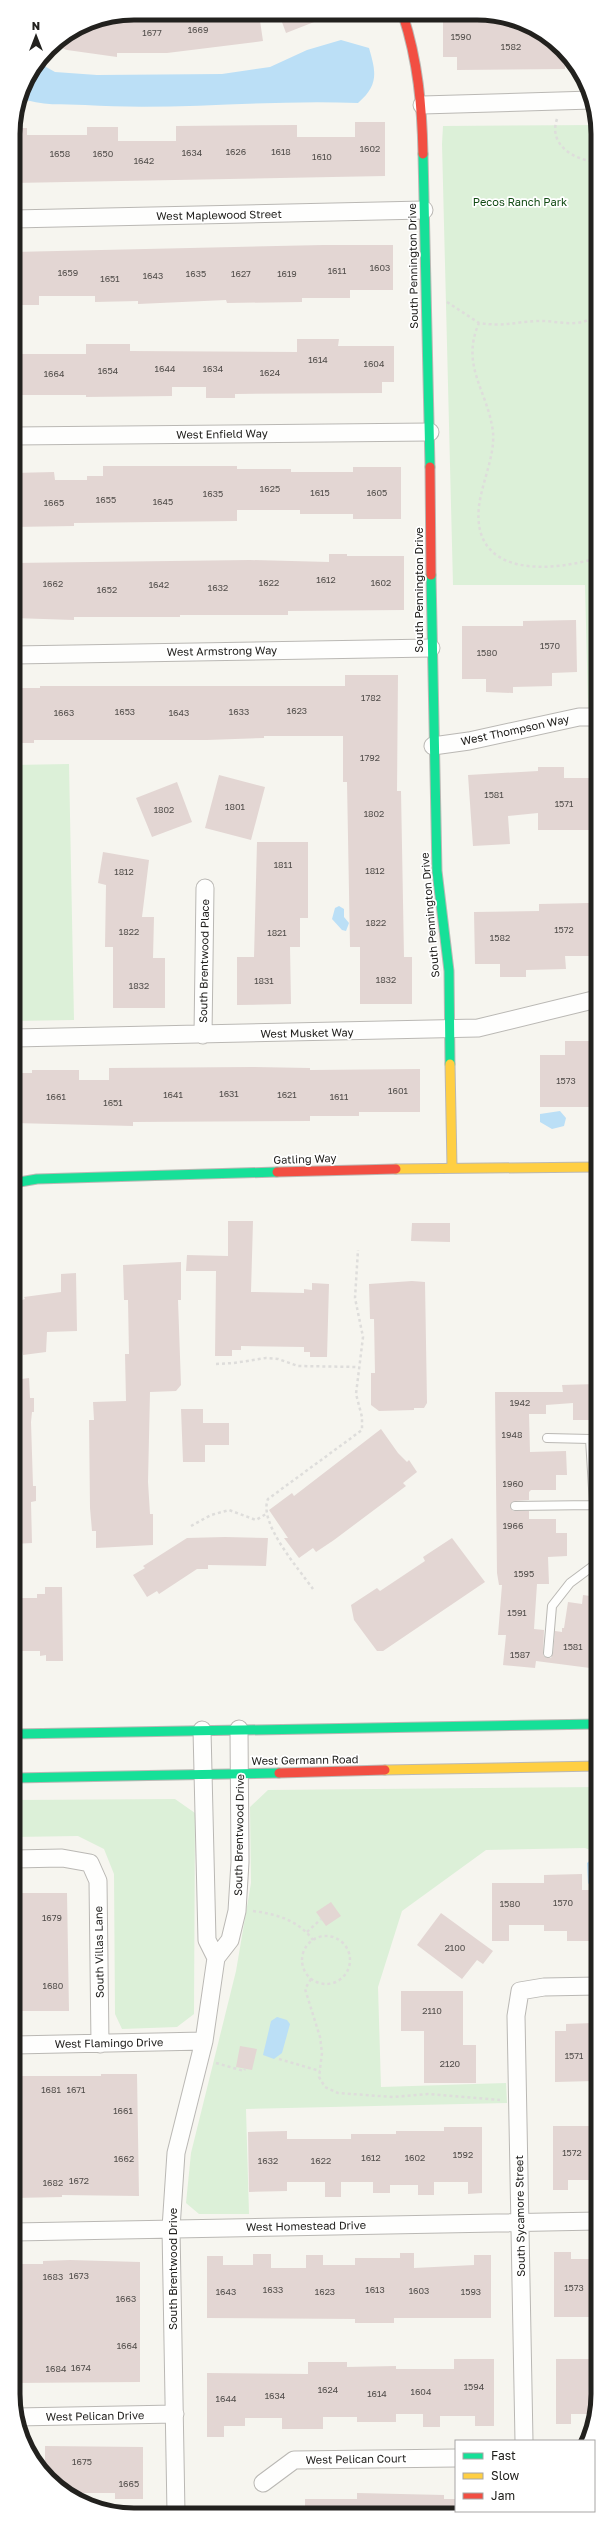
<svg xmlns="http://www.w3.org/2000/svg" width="611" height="2528" font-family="'Golos Text',sans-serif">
  <rect width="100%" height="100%" fill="#f6f5ef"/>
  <path fill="#dcf0d8" d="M597 125V979H595L585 585H453L442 144 443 126Z
    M69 764 74 1020 14 1021 13 765Z
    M598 1787V1853L585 1848 486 1850 402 1911 378 1987 381 2087 506 2083 507 2103 246 2109 249 2214H199L186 2203 191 2153 236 1971 251 1883 250 1807 268 1790Z
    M175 1799 195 1813 194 2014 177 2027 122 2029 115 2014 114 1874 104 1849 78 1836 14 1837V1800Z"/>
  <path fill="#bbdff6" d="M341 40 369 48C376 72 379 85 358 103 267 99 176 111 85 105 63 104 41 106 20 98L22 88 39 63 55 72 97 75 222 74 270 67 307 50Z
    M339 906 344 909V917L349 923 346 931 342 930 332 919 335 908Z
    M560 1111 566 1118 564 1126 552 1129 540 1122V1114Z
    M598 1858V1887H591L588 1883 587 1863 592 1859Z
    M277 2017 287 2020 290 2024 282 2053 274 2059 263 2055 271 2021Z"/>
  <path fill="#e3d6d3" d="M134 13 259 14 263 41 167 53H117V57L67 50 54 45 88 22Z
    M279 14H332V15L286 33Z
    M496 15 537 29 565 52V69L457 70V57H443V17Z
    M355 122H385V176L13 183V128H27V135H87V127H118V141H176V126L297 125V137H355Z
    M323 245H393V290H350V298H302V302L227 303 226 300 138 304V301L95 302V296H39V305H13V252Z
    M297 339H339L338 346H394V382H382V393L235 394V398H206V387H172V396L86 397V395H13V354H86V344H130V351L297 352Z
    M103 466H237V469H291V472H353V467H401V519H353V514H300V510H237V521L74 523V526L13 527V473L54 472 55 480H87V476H103Z
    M329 554H347V556H404V610L288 611V615H180V617H74V620L13 618V563L250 560 329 562Z
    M576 620 577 672 552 673V686L513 687V693L486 692V679H462V626H523V621Z
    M345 675H398L397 791H401L404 957H412V1004H360V947H350L347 782H343V736H264V738L207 740H34V743H13V688H40V686H345Z
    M538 767H564V778H589V830H538V813L508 816 510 844 473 846 468 775 538 771Z
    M219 775 265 787 251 840 205 828Z
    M177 782 192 822 152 837 136 798Z
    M257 842H308V918H300V947H290L291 1004 237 1005V957H254Z
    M103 852 149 860 142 917H154L153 958H165V1008H113V947H105L106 885 98 883Z
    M589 903 590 956H565L566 969 526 970V977H500V964H475L474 912 539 911V904Z
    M565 1041H591V1107H540V1055H565Z
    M252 1067 310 1068V1070L420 1069V1112H359V1116H310V1121L133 1122V1126L14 1123V1073H32V1070H79V1080H109V1068Z
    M228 1221H253L251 1292 304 1293V1289L312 1290V1283L329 1284 327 1357H310V1352H304V1347L241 1346V1350H232V1356H215L216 1271H186L187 1255 228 1256Z
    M412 1223H450V1242L411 1241Z
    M181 1262V1300H178L181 1385 176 1391 150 1392 148 1482 150 1514H153V1545L96 1548V1531H92L90 1508 89 1420H94L93 1402 126 1401 125 1354H129L128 1300H124L123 1265Z
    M76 1273 77 1331 47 1332 46 1352 23 1355 22 1349 14 1350V1303L25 1299 24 1297 61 1292V1274Z
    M412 1281 425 1282 427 1403 424 1408H414V1410L379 1411 371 1405V1373H375L374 1319H370L369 1284Z
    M29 1378 30 1398H34V1412H32L31 1422 33 1486H36V1501L31 1502 32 1543 14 1544V1380Z
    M597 1384V1398H590L591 1420H573V1403L546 1405V1414H529L530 1452 566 1451 567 1475H556V1490H531L529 1492V1500L515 1501 510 1506 513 1511H529V1519H556V1533H567V1556L548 1557 549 1584H537L534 1629 544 1630 543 1655 547 1658H551L553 1653 555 1631 562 1632V1628H564L568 1602 582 1604 583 1595 597 1597V1640L594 1639 590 1668 536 1661 535 1668 503 1665 506 1635H498L502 1585H499L497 1573 495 1392H563L562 1385Z
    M181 1409H203V1423H229V1445H205V1462H183Z
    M381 1429 398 1453 407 1462 409 1460 417 1472 403 1483 406 1486 334 1540 316 1552 313 1548 299 1558 284 1538H288L269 1510 292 1493 294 1496Z
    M225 1537 268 1538 266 1566 208 1565V1569H197L159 1594 157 1591 147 1597 133 1575 145 1568 143 1566 187 1538Z
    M452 1538 485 1582 383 1651H377L354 1620 351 1605 377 1588 380 1591 425 1561 423 1557Z
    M45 1587H62L63 1661H46V1655L40 1656V1651H16V1646L14 1647 15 1598H37V1594H45Z
    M582 1874V1890H598V1941H567V1931H544V1925H509V1941H492V1883H544V1875Z
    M14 1893H67L69 2011H14Z
    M331 1902 341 1916 326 1926 316 1912Z
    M441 1913 493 1951 483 1964 477 1960 462 1979 417 1945Z
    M401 1991H463V2045H476V2083H424V2031H401Z
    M593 2023 594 2081 555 2082V2031H566V2024Z
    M240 2046 257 2049 252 2070 236 2067Z
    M101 2074H137L139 2196 62 2195V2197L14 2198V2076H101Z
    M553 2126H591V2180H568V2190H553Z
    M444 2127H482V2193L468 2194V2182H434V2195H418V2185H390V2193H373V2182H341V2197H325V2182H287V2191L249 2192 248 2132 287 2131V2139H351V2134H396V2131H444Z
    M554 2252H571V2259H594V2317H554Z
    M400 2253H414V2268L474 2265V2255H491V2318H394V2323H355V2319L207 2318V2256H223V2265H253V2254H271V2268H306V2255H323V2265H355V2258H400Z
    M70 2260 140 2262V2382L14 2383V2264H43V2261Z
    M454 2359H494V2426H475V2416H440V2427H423V2414H396V2422H357V2417H323V2429H282V2418H245V2426H224V2437H207V2373L308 2374V2362H347V2367L396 2366V2369H454Z
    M556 2359H594V2414H571V2424H556Z
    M45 2446 143 2447V2499H115V2493H66L45 2474Z
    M357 2493 444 2495V2499H456V2514L305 2513V2499H357Z"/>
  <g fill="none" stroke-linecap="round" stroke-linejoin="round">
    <g stroke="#bab8b4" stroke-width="10">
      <path id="lane" d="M547 1438 590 1439 597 1553
        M515 1506 593 1505
        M548 1653 552 1606 570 1583 597 1563"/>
    </g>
    <g stroke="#bab8b4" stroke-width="19">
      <path id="street" d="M422 105 592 100
        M13 219 424 210
        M13 436 430 432
        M13 655 431 648
        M433 746 469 741 579 717H597
        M203 1035 205 888
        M14 1038 478 1028 597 999
        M202 1730 207 1940 216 1958
        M14 1859 62 1858 90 1863 98 1881 100 2044
        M14 2045 204 2041
        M14 2232 598 2221
        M16 2417 175 2414
        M524 2441 516 2016 520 1991 544 1987 598 1986
        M263 2483 294 2460 456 2458
        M176 2513 171 2228 176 2153 204 2041 216 1958 230 1940 237 1911 240 1862 239 1729"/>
    </g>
    <g stroke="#bab8b4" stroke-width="11">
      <path id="fast" d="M423 154 430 467
        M431 575 437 871 449 971 450 1064
        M14 1183 37 1179 277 1172
        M14 1734 598 1724
        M14 1778 279 1773"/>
    </g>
    <g stroke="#bab8b4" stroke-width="11">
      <path id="slow" d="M450 1064 452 1167
        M396 1169 597 1167
        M385 1770 598 1766"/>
    </g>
    <g stroke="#bab8b4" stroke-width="11">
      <path id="jam" d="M403 15C418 61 422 106 423 154
        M430 467 431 575
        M277 1172 396 1169
        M279 1773 385 1770"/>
    </g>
    <path stroke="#dedddb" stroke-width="2.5" stroke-dasharray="3 3" stroke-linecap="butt" d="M557 119C548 145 574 160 597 162
      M447 302 479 323
      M597 314C580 330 557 320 537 321 514 322 505 327 479 323 460 366 488 391 493 432 495 456 482 482 479 506 471 578 551 572 597 558
      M216 1364 234 1363 266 1358 278 1359 298 1366 358 1367
      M191 1526 211 1515 229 1510 256 1520 266 1514
      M313 1589C299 1569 258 1523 268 1499L362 1430V1417L356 1394 363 1337 355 1298 358 1250
      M253 1911C276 1914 298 1920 313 1940
      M307 1932 321 1919
      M302 1960a24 24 0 1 1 48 0a24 24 0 1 1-48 0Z
      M311 1979 305 1989 320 2037 322 2053 319 2077 325 2087 338 2093 393 2097 428 2094 500 2100
      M279 2059 320 2071
      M216 2063 244 2071 245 2069"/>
    <use href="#lane" stroke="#fefefd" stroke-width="8"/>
    <use href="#street" stroke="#fefefd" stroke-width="17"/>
    <use href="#fast" stroke="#16e098" stroke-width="9"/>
    <use href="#slow" stroke="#ffcf43" stroke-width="9"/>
    <use href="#jam" stroke="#f24e42" stroke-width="9"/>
  </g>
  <g text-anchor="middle" stroke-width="3.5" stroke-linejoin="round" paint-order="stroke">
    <g font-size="9" fill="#524e4b">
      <text x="198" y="33">1669</text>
      <text x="152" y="36">1677</text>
      <text x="461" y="40">1590</text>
      <text x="511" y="50">1582</text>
      <text x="370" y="152">1602</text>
      <text x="236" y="155">1626</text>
      <text x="281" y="155">1618</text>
      <text x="192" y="156">1634</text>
      <text x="60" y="157">1658</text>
      <text x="103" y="157">1650</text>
      <text x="322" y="160">1610</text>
      <text x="144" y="164">1642</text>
      <text x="380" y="271">1603</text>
      <text x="337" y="274">1611</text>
      <text x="68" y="276">1659</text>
      <text x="196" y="277">1635</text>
      <text x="241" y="277">1627</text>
      <text x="287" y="277">1619</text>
      <text x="153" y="279">1643</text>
      <text x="110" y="282">1651</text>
      <text x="318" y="363">1614</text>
      <text x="374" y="367">1604</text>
      <text x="165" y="372">1644</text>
      <text x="213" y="372">1634</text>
      <text x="108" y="374">1654</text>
      <text x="270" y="376">1624</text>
      <text x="54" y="377">1664</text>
      <text x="270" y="492">1625</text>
      <text x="320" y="496">1615</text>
      <text x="377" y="496">1605</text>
      <text x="213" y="497">1635</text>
      <text x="106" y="503">1655</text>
      <text x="163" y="505">1645</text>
      <text x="54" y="506">1665</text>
      <text x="326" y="583">1612</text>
      <text x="269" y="586">1622</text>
      <text x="381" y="586">1602</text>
      <text x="53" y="587">1662</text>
      <text x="159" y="588">1642</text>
      <text x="218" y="591">1632</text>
      <text x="107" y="593">1652</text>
      <text x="550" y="649">1570</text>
      <text x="487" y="656">1580</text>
      <text x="371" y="701">1782</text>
      <text x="297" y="714">1623</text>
      <text x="125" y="715">1653</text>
      <text x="239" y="715">1633</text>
      <text x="64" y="716">1663</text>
      <text x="179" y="716">1643</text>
      <text x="370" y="761">1792</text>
      <text x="494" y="798">1581</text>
      <text x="564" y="807">1571</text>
      <text x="235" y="810">1801</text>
      <text x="164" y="813">1802</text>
      <text x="374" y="817">1802</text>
      <text x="283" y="868">1811</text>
      <text x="375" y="874">1812</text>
      <text x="124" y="875">1812</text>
      <text x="376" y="926">1822</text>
      <text x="564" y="933">1572</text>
      <text x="129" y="935">1822</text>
      <text x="277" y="936">1821</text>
      <text x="500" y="941">1582</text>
      <text x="386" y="983">1832</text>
      <text x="264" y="984">1831</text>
      <text x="139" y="989">1832</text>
      <text x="566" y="1084">1573</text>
      <text x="398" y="1094">1601</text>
      <text x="229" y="1097">1631</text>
      <text x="173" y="1098">1641</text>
      <text x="287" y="1098">1621</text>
      <text x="56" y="1100">1661</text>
      <text x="339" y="1100">1611</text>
      <text x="113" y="1106">1651</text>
      <text x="520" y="1406">1942</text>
      <text x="512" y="1438">1948</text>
      <text x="513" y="1487">1960</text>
      <text x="513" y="1529">1966</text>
      <text x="524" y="1577">1595</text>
      <text x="517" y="1616">1591</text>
      <text x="573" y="1650">1581</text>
      <text x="520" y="1658">1587</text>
      <text x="563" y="1906">1570</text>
      <text x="510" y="1907">1580</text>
      <text x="52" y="1921">1679</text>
      <text x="455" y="1951">2100</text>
      <text x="53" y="1989">1680</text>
      <text x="432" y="2014">2110</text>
      <text x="574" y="2059">1571</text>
      <text x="450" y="2067">2120</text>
      <text x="51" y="2093">1681</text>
      <text x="76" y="2093">1671</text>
      <text x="123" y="2114">1661</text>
      <text x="572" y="2156">1572</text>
      <text x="463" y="2158">1592</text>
      <text x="371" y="2161">1612</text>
      <text x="415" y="2161">1602</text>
      <text x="124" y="2162">1662</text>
      <text x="268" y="2164">1632</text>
      <text x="321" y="2164">1622</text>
      <text x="79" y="2184">1672</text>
      <text x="53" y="2186">1682</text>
      <text x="79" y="2279">1673</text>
      <text x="53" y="2280">1683</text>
      <text x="574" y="2291">1573</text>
      <text x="273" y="2293">1633</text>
      <text x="375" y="2293">1613</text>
      <text x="419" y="2294">1603</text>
      <text x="226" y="2295">1643</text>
      <text x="325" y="2295">1623</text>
      <text x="471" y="2295">1593</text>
      <text x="126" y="2302">1663</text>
      <text x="127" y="2349">1664</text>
      <text x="81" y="2371">1674</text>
      <text x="56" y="2372">1684</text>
      <text x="474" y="2390">1594</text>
      <text x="328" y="2393">1624</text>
      <text x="421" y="2395">1604</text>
      <text x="377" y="2397">1614</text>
      <text x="275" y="2399">1634</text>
      <text x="226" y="2402">1644</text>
      <text x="82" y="2465">1675</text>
      <text x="129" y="2487">1665</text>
    </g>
    <g font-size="11" fill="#124b14" stroke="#fff">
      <text x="520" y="206">Pecos Ranch Park</text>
    </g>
    <g font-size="11" fill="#22211e" stroke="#fff">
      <text transform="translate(219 215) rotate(-1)" y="4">West Maplewood Street</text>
      <text transform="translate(413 266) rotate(-91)" y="4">South Pennington Drive</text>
      <text transform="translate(222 434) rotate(-1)" y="4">West Enfield Way</text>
      <text transform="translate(419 590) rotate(-90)" y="4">South Pennington Drive</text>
      <text transform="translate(222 651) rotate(-1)" y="4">West Armstrong Way</text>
      <text transform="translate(515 730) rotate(-12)" y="4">West Thompson Way</text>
      <text transform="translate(430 915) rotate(-95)" y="4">South Pennington Drive</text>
      <text transform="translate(204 961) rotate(-89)" y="4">South Brentwood Place</text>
      <text transform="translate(307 1033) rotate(-1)" y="4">West Musket Way</text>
      <text transform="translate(305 1159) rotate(-2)" y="4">Gatling Way</text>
      <text transform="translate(305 1760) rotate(-1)" y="4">West Germann Road</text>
      <text transform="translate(239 1835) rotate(-89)" y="4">South Brentwood Drive</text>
      <text transform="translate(99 1952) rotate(-91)" y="4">South Villas Lane</text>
      <text transform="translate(109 2043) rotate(-1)" y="4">West Flamingo Drive</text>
      <text transform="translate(520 2216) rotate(-91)" y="4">South Sycamore Street</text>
      <text transform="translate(306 2226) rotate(-1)" y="4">West Homestead Drive</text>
      <text transform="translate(173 2269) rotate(-90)" y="4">South Brentwood Drive</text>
      <text transform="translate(95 2416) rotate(-1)" y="4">West Pelican Drive</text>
      <text transform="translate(356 2459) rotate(-1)" y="4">West Pelican Court</text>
    </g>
  </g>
  <path d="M0 0H611V2528H0ZM134 20H477A114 114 0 0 1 591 134V2394A114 114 0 0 1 477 2508H134A114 114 0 0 1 20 2394V134A114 114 0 0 1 134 20Z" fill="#fff" fill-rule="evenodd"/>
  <path fill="none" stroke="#22211e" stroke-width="5" d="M134 20H477A114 114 0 0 1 591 134V2394A114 114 0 0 1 477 2508H134A114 114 0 0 1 20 2394V134A114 114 0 0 1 134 20Z"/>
  <rect x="455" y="2440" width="140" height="72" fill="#ffffff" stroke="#a7a6a5"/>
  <rect x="463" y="2453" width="20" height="6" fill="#16e098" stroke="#a7a6a5"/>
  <text x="491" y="2460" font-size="12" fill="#22211e">Fast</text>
  <rect x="463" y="2473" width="20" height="6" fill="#ffcf43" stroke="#a7a6a5"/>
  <text x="491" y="2480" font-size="12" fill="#22211e">Slow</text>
  <rect x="463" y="2493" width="20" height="6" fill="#f24e42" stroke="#a7a6a5"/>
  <text x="491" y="2500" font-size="12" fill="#22211e">Jam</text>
  <g transform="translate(36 36)" stroke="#ffffff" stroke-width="3" paint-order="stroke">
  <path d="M0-3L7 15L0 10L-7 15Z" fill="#22211e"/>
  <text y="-6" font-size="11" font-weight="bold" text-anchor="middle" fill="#22211e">N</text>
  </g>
</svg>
